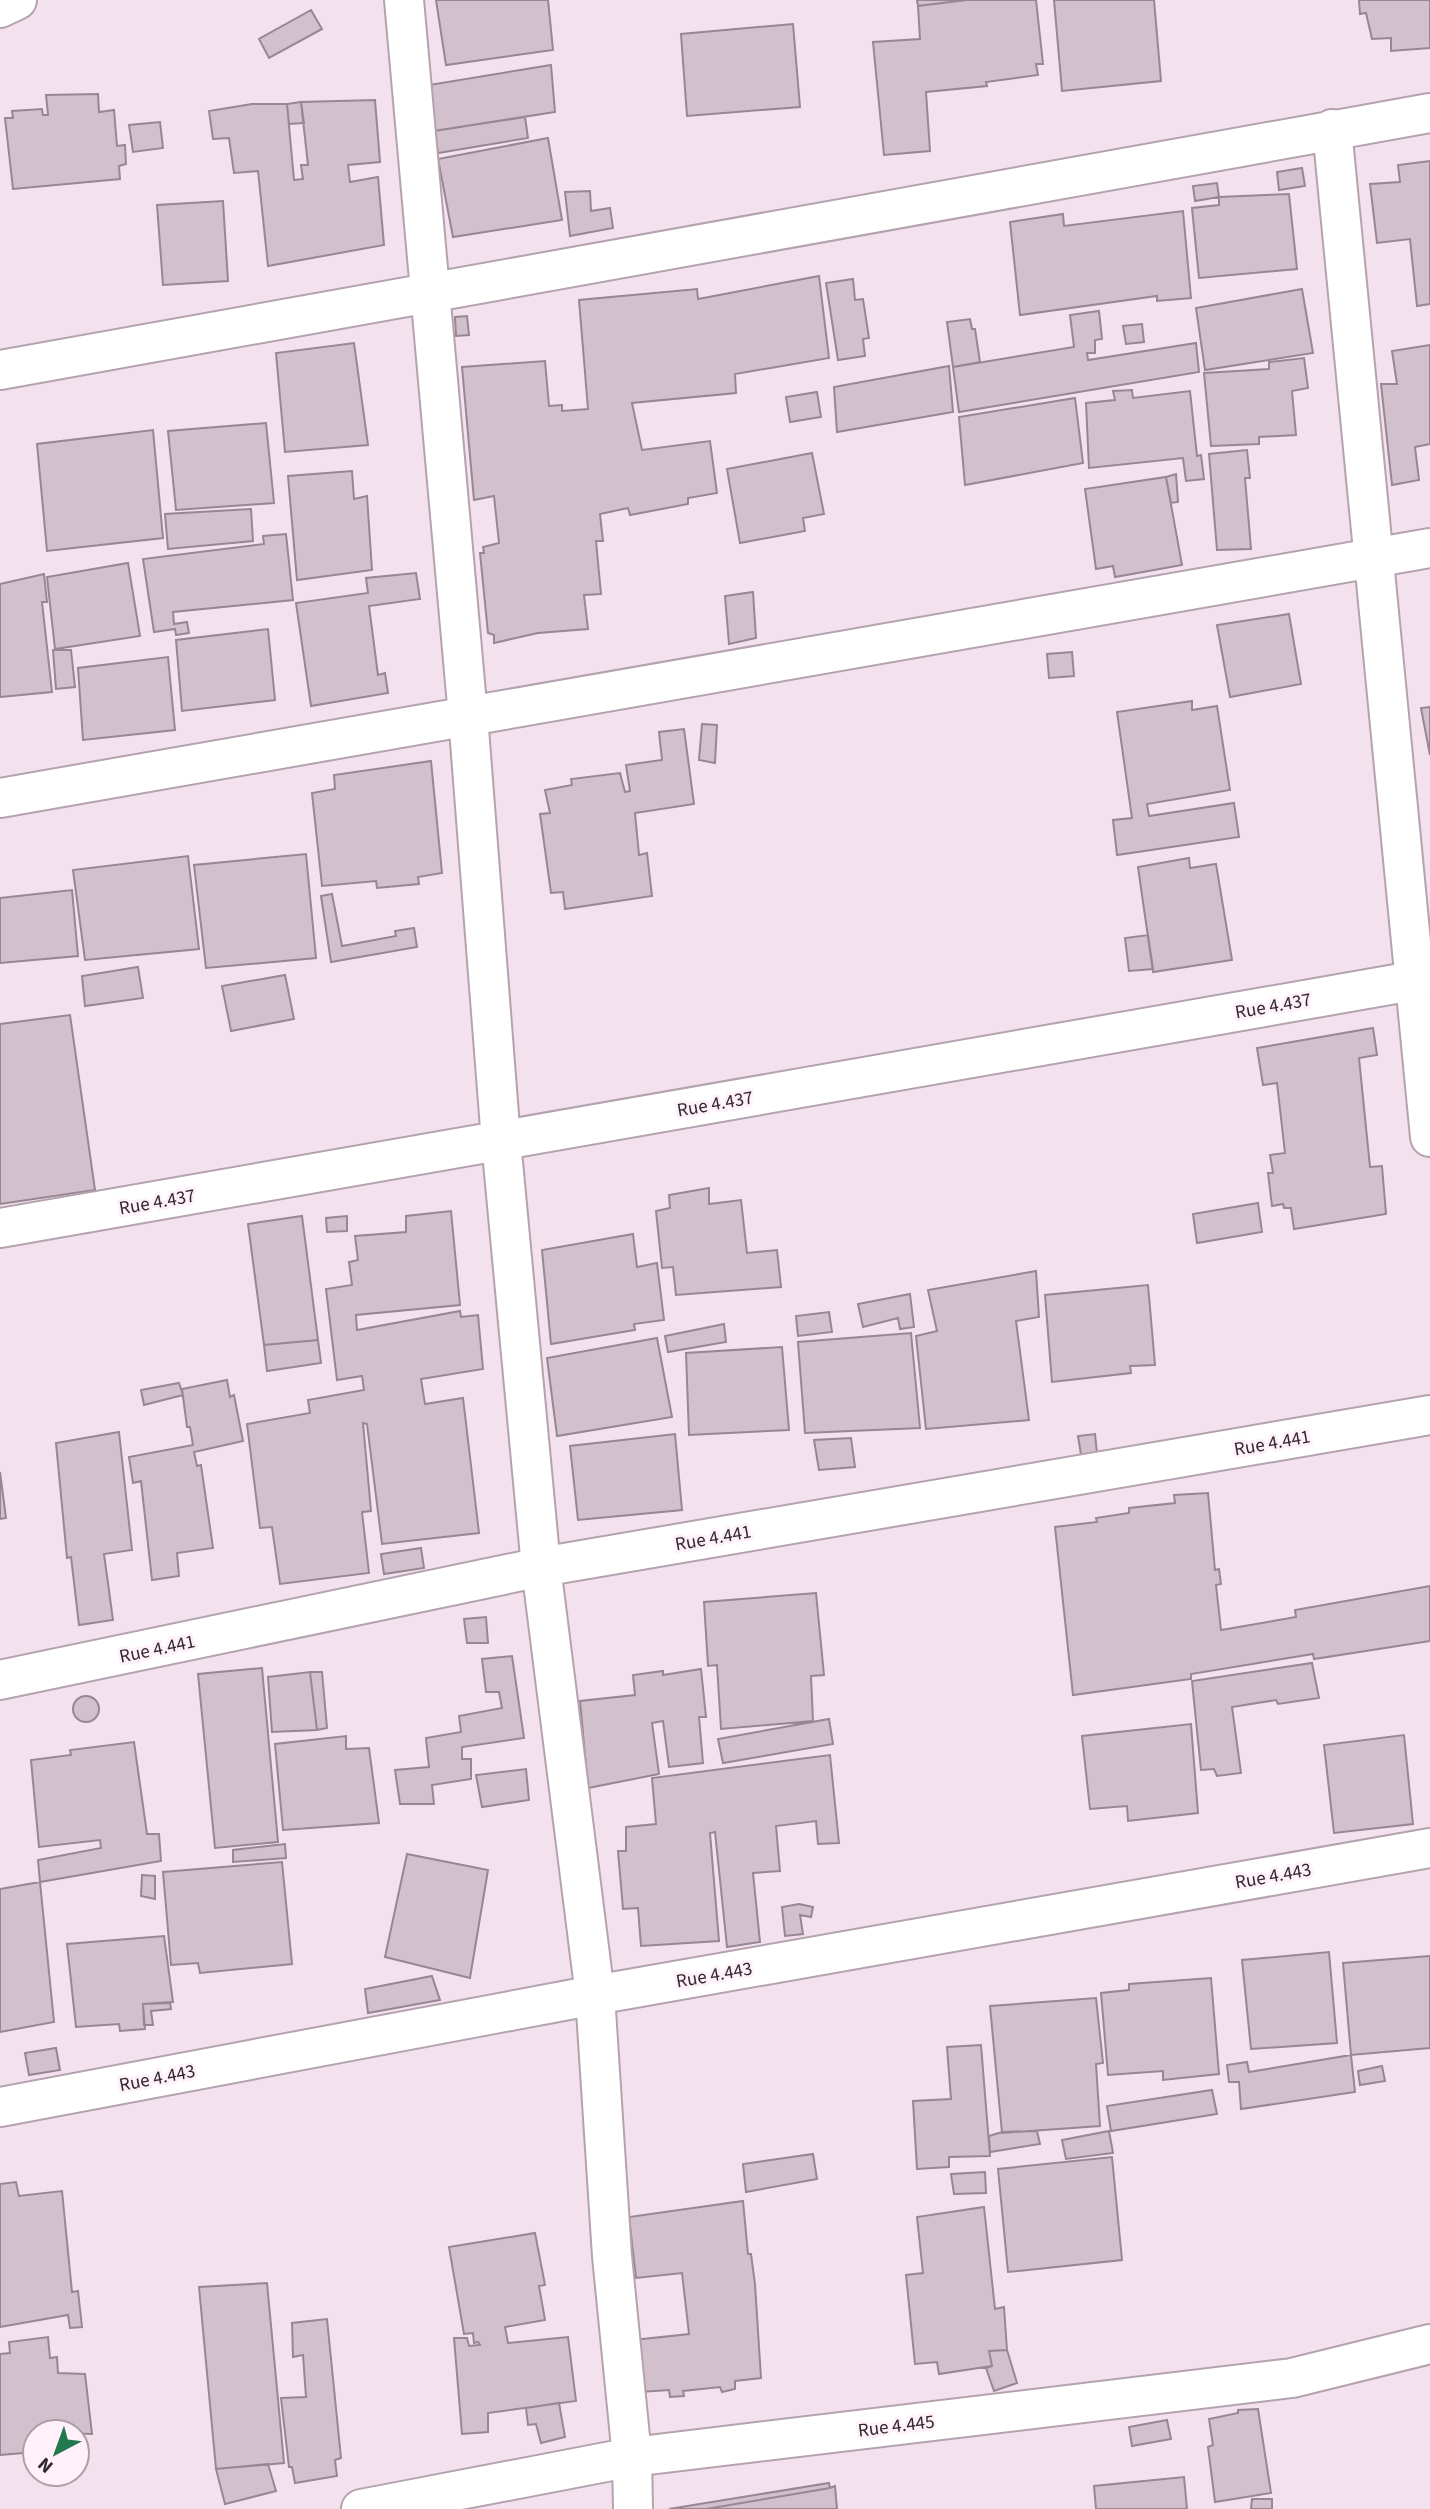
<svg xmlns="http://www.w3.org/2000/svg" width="1430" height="2509" font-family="'Source Sans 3',sans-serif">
  <rect width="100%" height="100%" fill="#f4e1ee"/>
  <path fill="#d2c0cc" stroke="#978792" stroke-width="2" d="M436 0H548L553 50 446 65Z
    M917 0H967L918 6Z
    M967 0H1036L1043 64H1036L1038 75 986 82 987 86 926 92 930 151 884 155 873 42 920 39 918 6Z
    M1054 0H1154L1161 81 1062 91Z
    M1359 0H1430V48L1391 51V38L1372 39 1366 13 1360 14Z
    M311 10 322 29 269 58 259 39Z
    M793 24 800 107 687 116 681 34Z
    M551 65 555 112 434 131 429 85Z
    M98 94 99 112 114 110 117 146 125 145 126 164 119 166 120 179 13 189 5 118H13L12 111 42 109 43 115H48L46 95Z
    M375 100 380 162 348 165 350 182 378 177 384 245 268 266 258 171 234 173 229 138 213 139 209 111 252 104H287L294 180 303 179 301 165H308L301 102Z
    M301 102 304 123 289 124 287 104Z
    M525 117 528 138 438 153 434 131Z
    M160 122 163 148 133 152 129 125Z
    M548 138 562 220 453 237 438 159Z
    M1430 161V304L1417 306 1410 239 1377 243 1370 184 1400 182 1398 165Z
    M1302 168 1305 186 1279 190 1277 172Z
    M1217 183 1219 197 1195 201 1193 186Z
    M590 191 591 211 610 208 613 228 570 236 565 192Z
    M1289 194 1297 269 1199 278 1192 208 1219 205V197Z
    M223 201 228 281 163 285 157 205Z
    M1183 211 1191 298 1157 301V296L1020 315 1010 222 1063 214 1064 226Z
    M819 276 829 358 735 374 736 393 632 403 642 450 710 441 717 493 688 498V504L630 515 628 508 600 514 603 541H596L601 594 584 595 588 629 538 633 494 643V635L488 633 480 553H484L483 547 499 543 494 496 474 500 462 367 545 361 549 406 562 405V411L588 409 579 300 697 289 698 299Z
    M853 279 855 300 863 299 869 338 863 339 865 356 838 360 826 283Z
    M1302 289 1313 353 1205 370 1196 308Z
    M1099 311 1102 339 1095 340V353H1087L1088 360 1196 343 1199 372 959 412 953 367 1074 347 1070 315Z
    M467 316 469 335 456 336 455 317Z
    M970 319 972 329H975L980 362 953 367 947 322Z
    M1142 324 1144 342 1126 344 1123 326Z
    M354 343 368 445 285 452 276 353Z
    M1430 345V444L1415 447 1419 480 1392 485 1381 384H1397L1392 351Z
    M1304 358 1308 388 1292 391 1296 435 1259 437V444L1211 446 1204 373 1269 369V362Z
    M949 366 953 412 837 432 834 387Z
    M1132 390 1133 398 1190 391 1197 456 1201 455 1204 479 1186 481 1183 458 1089 468 1086 403 1115 400 1113 391Z
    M817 392 821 417 790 422 786 397Z
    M1075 398 1083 463 965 485 959 417Z
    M266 423 274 503 176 510 168 431Z
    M153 430 163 538 47 551 37 444Z
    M1247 450 1250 478H1245L1251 549 1217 550 1209 454Z
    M812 453 824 514 803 518 805 531 740 543 727 469Z
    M352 471 354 499 367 496 372 570 297 580 288 476Z
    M1176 474 1178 502 1171 503 1166 477Z
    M1166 477 1182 565 1115 577 1113 566 1096 569 1085 489Z
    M251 509 253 541 168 549 165 514Z
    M286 534 293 600 173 612 174 624 187 622 189 633 176 635 175 629 154 632 143 559 264 544 263 536Z
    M128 563 140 636 55 649 47 577Z
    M416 573 420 599 369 606 378 675 385 673 388 693 311 706 296 603 368 593 366 578Z
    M44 574 47 602H42L52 692 0 697V584Z
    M753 592 756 638 729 644 725 596Z
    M1289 614 1301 684 1230 697 1217 625Z
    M268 629 275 700 182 711 176 640Z
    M53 650H71L75 687 56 689Z
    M1072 652 1074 676 1049 678 1047 654Z
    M168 657 175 730 83 740 78 668Z
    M1192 701V710L1217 706 1230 790 1147 804 1149 816 1234 803 1239 837 1117 855 1113 820 1132 818 1117 712Z
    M1430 707V755L1421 708Z
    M702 724 717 725 715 763 699 760Z
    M684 729 694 804 635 813 639 855 647 853 652 896 565 909 563 892 551 893 540 814 550 813 545 790 572 785 571 779 620 773 625 792 630 791 626 765 662 760 659 732Z
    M431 761 442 873 418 877 419 884 377 888 376 881 322 886 312 793 335 789 334 775Z
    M306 854 316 958 206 968 194 865Z
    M188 856 199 949 85 960 73 870Z
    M1189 858 1190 868 1216 864 1232 960 1153 972 1138 867Z
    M72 890 78 956 0 963V898Z
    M332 894 342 946 396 936 395 931 414 928 417 947 331 962 321 896Z
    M1148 935 1153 969 1129 971 1125 938Z
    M138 967 143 998 85 1006 82 976Z
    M285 975 294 1019 231 1031 222 986Z
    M70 1015 95 1190 0 1204V1024Z
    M1373 1028 1377 1055 1359 1058 1370 1167 1382 1166 1386 1214 1294 1229 1291 1208H1284L1283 1204 1272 1206 1268 1173H1273L1270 1155 1285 1153 1277 1083 1263 1085 1257 1048Z
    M709 1188V1204L741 1200 747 1253 777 1250 781 1287 676 1295 673 1267 662 1268 656 1211 670 1208 669 1195Z
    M1258 1203 1262 1232 1197 1243 1193 1214Z
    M451 1211 460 1305 356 1315 357 1330 460 1311 461 1317 478 1315 483 1369 421 1379 425 1404 463 1398 479 1533 382 1544 367 1424 363 1423 371 1511 362 1512 369 1573 280 1584 272 1527 260 1528 247 1424 310 1413 308 1400 364 1390 362 1376 337 1380 326 1289 352 1285 349 1262 358 1260 355 1236 406 1232V1216Z
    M302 1216 318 1340 264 1345 248 1224Z
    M347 1216V1231L327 1232 326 1218Z
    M633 1234 637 1267 657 1263 664 1320 634 1324 635 1330 551 1344 542 1250Z
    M1036 1271 1039 1317 1016 1321 1029 1420 926 1429 916 1336 937 1331 928 1290Z
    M1148 1285 1155 1365 1130 1366 1131 1373 1052 1382 1045 1295Z
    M910 1294 914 1327 900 1329 898 1318 863 1327 858 1304Z
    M829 1312 832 1332 798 1336 796 1316Z
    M724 1324 726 1342 668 1352 665 1336Z
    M911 1333 920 1428 805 1433 798 1342Z
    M657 1338 672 1417 557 1436 547 1358Z
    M318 1340 321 1363 267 1371 264 1345Z
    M782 1347 789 1430 689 1435 686 1353Z
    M227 1380 230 1397 234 1395 243 1441 194 1452 197 1466 201 1465 213 1548 177 1553 179 1576 152 1580 141 1481 133 1483 129 1457 193 1445 190 1427H187L182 1389Z
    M179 1383 183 1395 144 1405 141 1390Z
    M119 1432 132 1550 104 1554 113 1620 79 1625 71 1557 67 1558 56 1443Z
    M675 1434 682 1510 578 1520 570 1446Z
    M1095 1434 1097 1453 1081 1455 1078 1436Z
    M851 1438 855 1467 819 1470 814 1440Z
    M0 1472 6 1518 0 1519Z
    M1208 1493 1215 1570 1219 1569 1221 1584 1216 1585 1221 1630 1296 1617 1295 1610 1430 1586V1641L1314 1659 1313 1654 1191 1674V1679L1073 1695 1055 1527 1097 1522 1096 1518 1129 1513V1508L1175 1503 1174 1495Z
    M421 1548 424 1568 384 1574 381 1554Z
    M816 1593 824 1675 811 1676 813 1721 721 1729 717 1665 708 1666 704 1602Z
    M486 1617 488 1643H467L464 1619Z
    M512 1656 524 1738 462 1747V1759H471V1779L432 1785 434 1804H400L395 1770 429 1767 426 1738 461 1732 459 1716 502 1708 499 1692H486L482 1659Z
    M1312 1663 1319 1698 1278 1704 1276 1700 1232 1707 1241 1773 1217 1776 1214 1769 1201 1770 1192 1681Z
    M262 1668 278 1842 215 1848 198 1674Z
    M701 1669 706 1717H699L703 1763 669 1767 663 1721 652 1723 659 1774 588 1788 580 1701 635 1695 633 1675 663 1671V1675Z
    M310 1672 317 1730 272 1732 268 1677Z
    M310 1672H322L327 1728 317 1730Z
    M73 1709a13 13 0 1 1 26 0a13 13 0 1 1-26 0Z
    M829 1719 833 1744 723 1763 718 1739Z
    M1191 1724 1198 1813 1128 1821 1127 1806 1090 1809 1082 1736Z
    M1404 1735 1413 1824 1334 1833 1324 1745Z
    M346 1736V1749L369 1748 379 1823 283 1830 275 1744Z
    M134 1742 147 1834H159L161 1861 40 1882 38 1860 101 1848 100 1840 39 1847 31 1760 71 1755 70 1750Z
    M830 1755 839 1843 818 1844 816 1821 776 1826 780 1871 753 1873 760 1942 727 1947 715 1832 710 1833 719 1941 641 1946 638 1908 623 1909 618 1851H626V1827L656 1824 652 1778Z
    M526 1769 529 1800 482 1807 476 1775Z
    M285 1844 286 1858 233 1862V1850Z
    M407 1854 488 1870 470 1978 385 1957Z
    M282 1862 292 1964 200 1973 198 1963 171 1965 163 1872Z
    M142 1875 155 1876V1899L141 1896Z
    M40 1882 54 2022 0 2032V1889Z
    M799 1904 813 1907 811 1917 800 1915 803 1934 785 1936 782 1907Z
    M164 1936 173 2002 143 2004 145 2029 120 2031 119 2024 76 2027 67 1944Z
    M1329 1952 1337 2043 1251 2049 1242 1960Z
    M1430 1956V2048L1351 2055 1343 1963Z
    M432 1976 440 2000 368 2013 365 1989Z
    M1211 1978 1219 2074 1163 2080V2071L1108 2075 1101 1993 1129 1990V1984Z
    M1096 1998 1103 2063 1096 2064 1100 2126 1002 2133 990 2006Z
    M170 2003 171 2009 151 2011 153 2025H144L143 2004Z
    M981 2045 990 2156 949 2157V2167L917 2169 913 2101 951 2099 947 2047Z
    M56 2048 60 2070 29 2075 25 2053Z
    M1351 2055 1355 2092 1241 2109 1239 2082H1229L1227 2065 1247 2062 1249 2072Z
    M1382 2066 1385 2081 1360 2085 1358 2071Z
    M1212 2090 1217 2114 1111 2131 1107 2106Z
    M1037 2131 1040 2144 990 2152 989 2136 1002 2132Z
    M1109 2131 1113 2153 1066 2159 1062 2140Z
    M813 2154 817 2179 746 2192 743 2164Z
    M1112 2157 1122 2260 1008 2272 998 2169Z
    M985 2172 986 2193 954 2194 951 2174Z
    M16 2182 19 2196 62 2191 72 2292 78 2291 82 2327 70 2328 68 2315 0 2327V2184Z
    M743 2201 748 2254H751L755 2284 761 2378 735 2381V2389L722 2392 720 2387 683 2391 684 2396 670 2397 669 2390 640 2392 634 2340 689 2334 682 2273 636 2278 629 2217Z
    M984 2207 995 2309 1004 2307 1007 2350 989 2351 992 2366 939 2374 937 2362 915 2364 906 2275 923 2273 917 2217Z
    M535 2233 545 2285 539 2286 545 2320 505 2327 508 2343 568 2337 576 2401 488 2413V2432L462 2434 454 2338H467L469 2346 480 2345 478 2342 474 2343 473 2333 464 2334 449 2247Z
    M267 2283 284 2463 216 2469 199 2287Z
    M327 2319 341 2458 335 2460 337 2476 295 2483 292 2467H289L281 2398 306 2397 303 2355 293 2357 292 2323Z
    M48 2337 50 2358 57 2357 58 2373 85 2374 92 2434 35 2432V2452L0 2455V2354L10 2353 9 2342Z
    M1007 2350 1017 2383 994 2391 986 2368 992 2366 989 2351Z
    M559 2403 565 2437 541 2443 536 2424 528 2425 526 2408Z
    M1258 2409 1271 2493 1215 2502 1208 2447 1213 2445 1209 2419 1238 2413V2410Z
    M1167 2420 1171 2439 1132 2446 1129 2427Z
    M268 2464 276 2491 225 2504 216 2469Z
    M1184 2477 1187 2509H1096L1094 2486Z
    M829 2483 830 2488 706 2509H669Z
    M835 2486 837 2509H706L830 2488Z
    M1252 2499H1272V2509H1251Z"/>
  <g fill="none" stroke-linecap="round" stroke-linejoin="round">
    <g stroke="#b4a3af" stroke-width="42">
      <path id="street" d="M404 0 468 716 501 1141 541 1567 595 1995 612 2256 632 2457 633 2509
        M0 8 17 0
        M1332 129 1430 1137
        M0 370 1430 113
        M0 798 1430 548
        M0 1228 1430 978
        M0 1680 541 1567 1430 1415
        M0 2107 595 1995 1430 1848
        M361 2509 632 2457 1292 2378 1430 2344"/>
    </g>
    <use href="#street" stroke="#fff" stroke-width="38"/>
  </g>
  <g text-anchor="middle" stroke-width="6" stroke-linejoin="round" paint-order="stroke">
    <g font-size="19" fill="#30292e" stroke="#fff0fa">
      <text transform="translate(1273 1005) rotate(-10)" y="7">Rue 4.437</text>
      <text transform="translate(715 1103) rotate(-10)" y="7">Rue 4.437</text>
      <text transform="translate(157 1201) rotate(-10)" y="7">Rue 4.437</text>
      <text transform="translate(1272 1442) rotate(-10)" y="7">Rue 4.441</text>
      <text transform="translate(713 1537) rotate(-10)" y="7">Rue 4.441</text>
      <text transform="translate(157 1648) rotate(-12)" y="7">Rue 4.441</text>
      <text transform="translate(1273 1875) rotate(-10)" y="7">Rue 4.443</text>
      <text transform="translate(714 1974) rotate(-10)" y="7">Rue 4.443</text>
      <text transform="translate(157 2077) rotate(-11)" y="7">Rue 4.443</text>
      <text transform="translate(896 2425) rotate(-7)" y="7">Rue 4.445</text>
    </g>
  </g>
  <g transform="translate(56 2453) rotate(221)"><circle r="33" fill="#fff0fa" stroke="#aca0a8" stroke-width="2"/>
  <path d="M0-5L12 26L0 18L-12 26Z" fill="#21794d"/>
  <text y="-10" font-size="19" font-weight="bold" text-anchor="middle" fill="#30292e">N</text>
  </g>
</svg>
